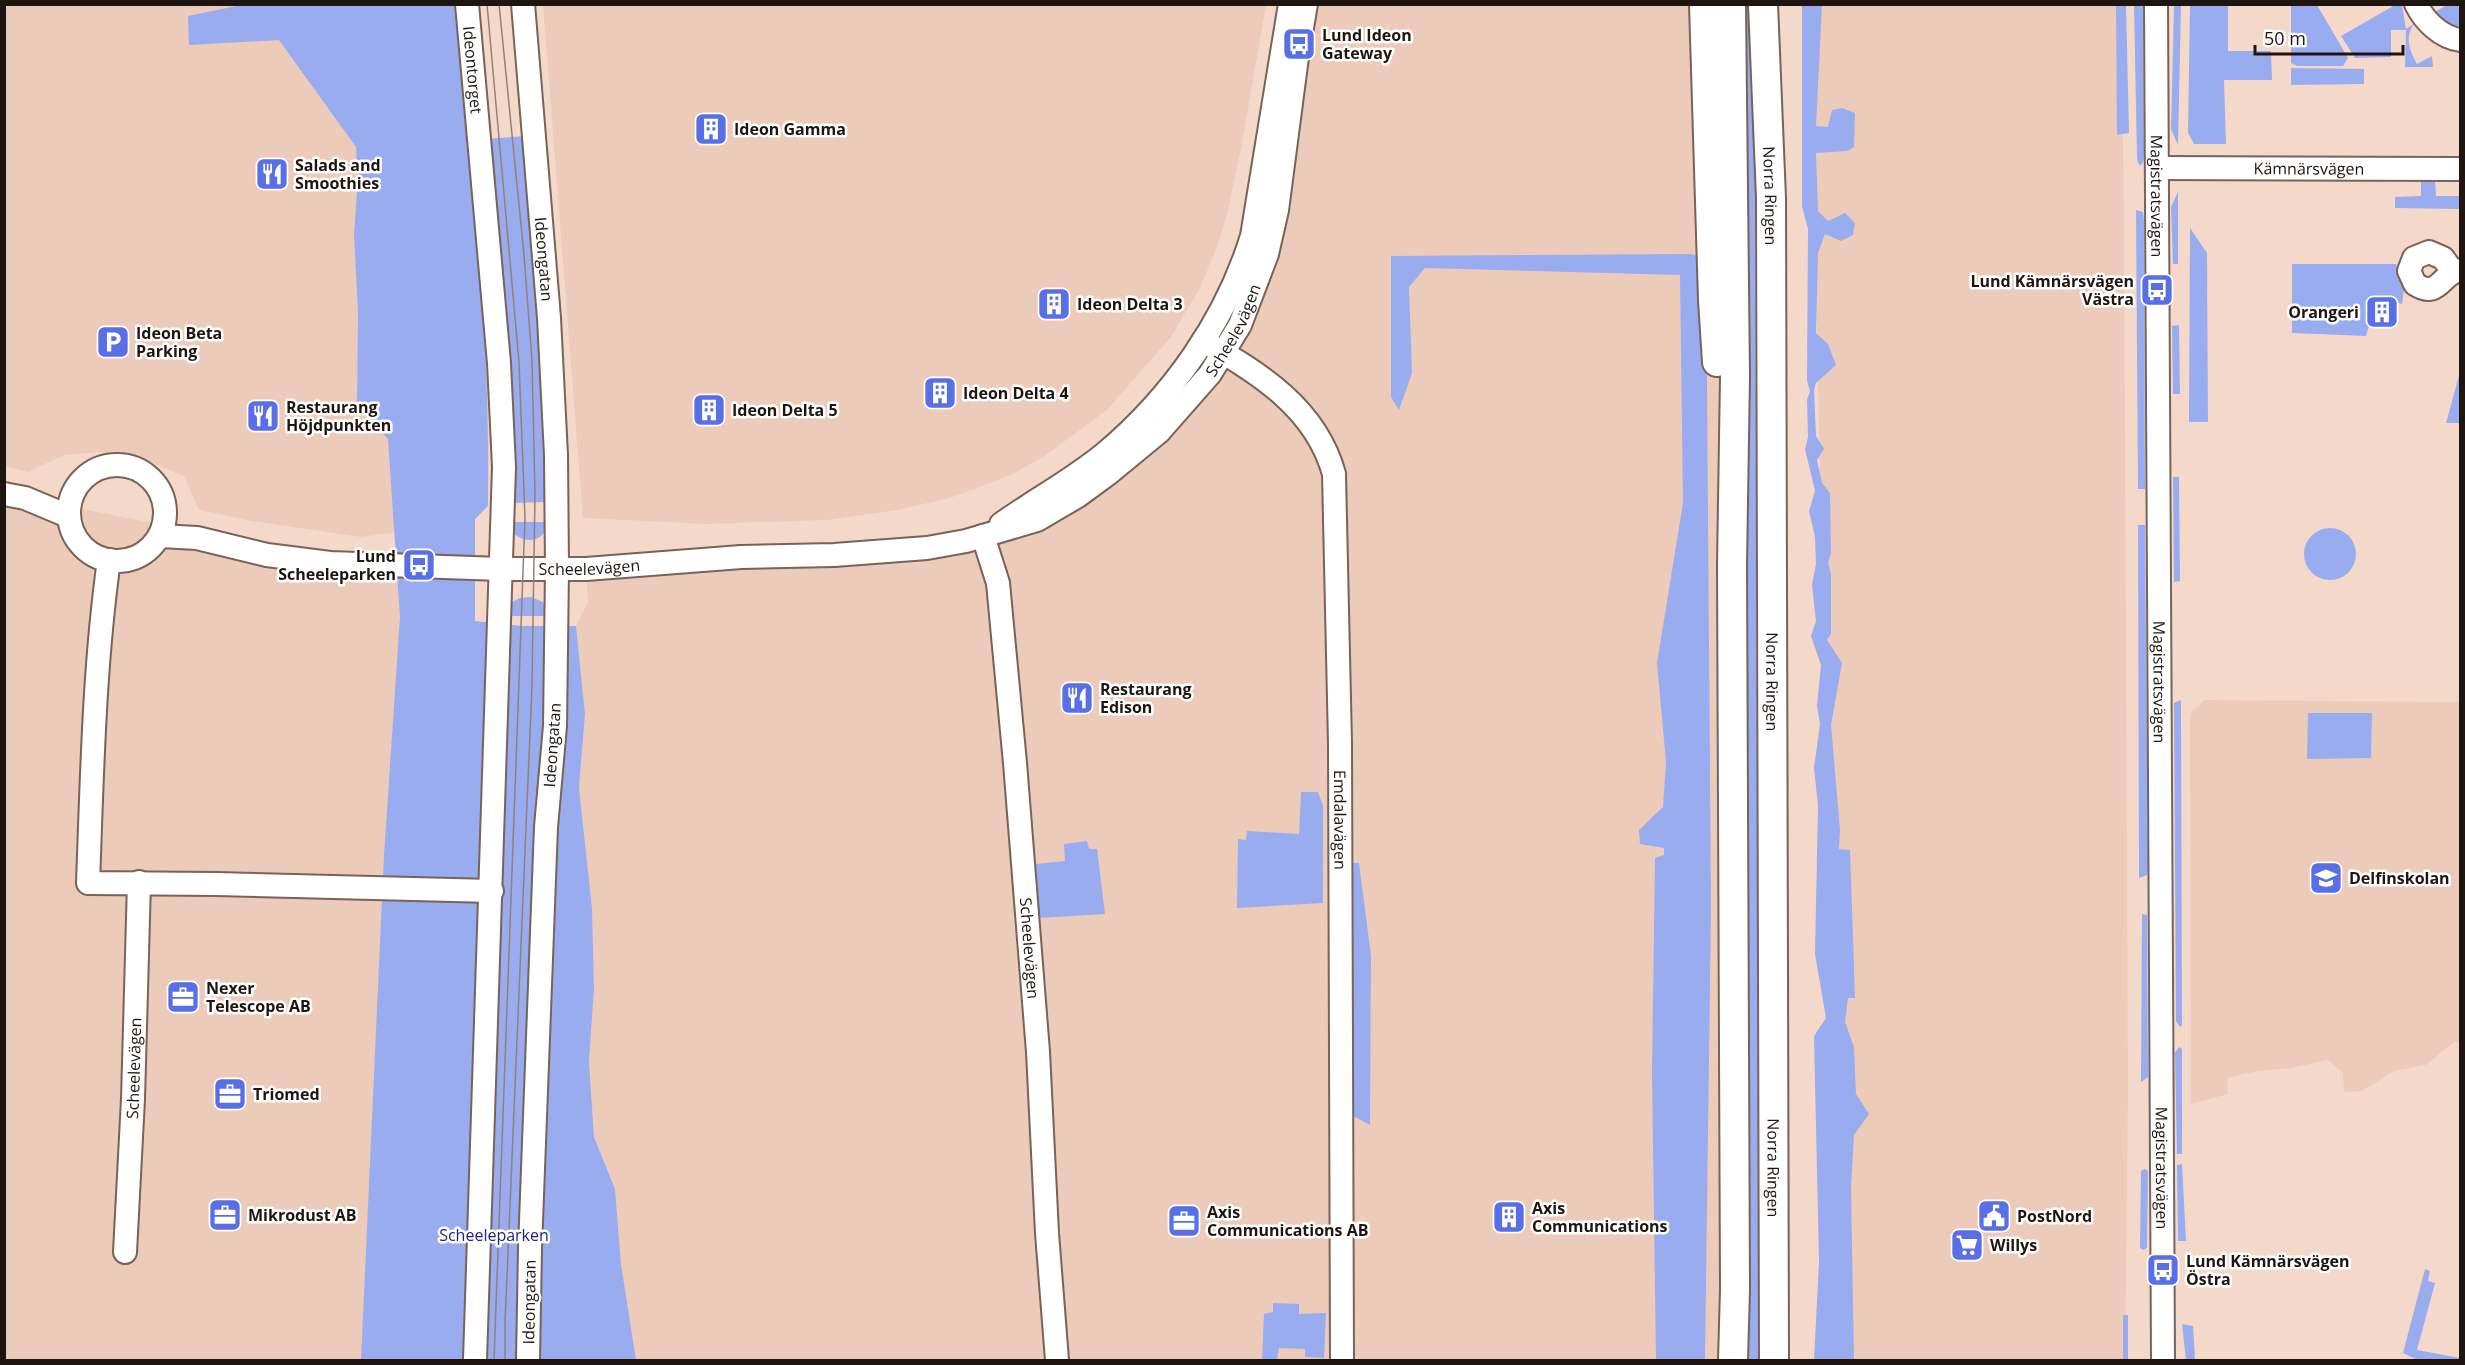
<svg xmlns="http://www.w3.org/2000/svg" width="2465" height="1365" font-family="'Open Sans',sans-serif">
  <rect width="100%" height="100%" fill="#f4d9cb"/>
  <path fill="#edcbba" d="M4 5H462L483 271 489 448 488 506 399 532 361 537 252 521 199 510 184 476 134 455 100 452 64 455 28 472 5 466Z
    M543 5V4L1266 5 1243 138 1228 211 1217 247 1200 288 1171 337 1107 410 1046 455 1013 474 950 498 897 510 827 520 706 524 583 518Z
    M1306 5H1731L1733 1360H636L621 1264 615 1189 594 1137 589 1062 594 989 592 908 579 788 585 714 576 626 588 602 586 569 966 541 1189 398 1212 346Z
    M1810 5H2121L2124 216 2128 1091 2125 1360H1839Z
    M4 494 154 523 267 555 419 565 439 1360H5Z
    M2204 700 2460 702V1042H2454L2426 1065 2394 1071 2362 1091 2344 1092 2343 1073 2328 1060 2292 1068 2258 1071 2227 1078 2228 1094 2191 1104 2190 714Z"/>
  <path fill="#99acef" d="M246 4 462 5C475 172 490 339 488 506L475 519V621L523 626H576L585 714 579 788 592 908 594 989 589 1062 594 1137 615 1189 621 1264 636 1360H361L384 855 400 617 388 439 357 407 358 312 354 235 358 178 356 147 279 40 189 45 188 16Z
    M1741 5H1751L1755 178 1759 1360H1746Z
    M1802 5H1822L1816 126 1828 127 1832 110 1842 108 1855 113 1854 147 1847 151 1816 153 1818 211 1828 221 1845 213 1855 223 1853 235 1841 241 1825 234 1818 253 1816 333 1828 344 1836 365 1816 383 1814 390 1816 436 1824 449 1817 460 1822 483 1830 493 1831 553 1828 563 1831 574V634L1827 640 1842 663 1831 725 1840 830 1839 849 1850 850 1855 998H1848L1845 1022 1854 1047 1856 1094 1869 1114 1854 1135 1851 1188 1854 1360H1814L1819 1262 1814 1036 1826 1018 1815 954 1818 806 1814 768 1820 724 1817 706 1821 665 1811 636 1816 621 1812 585 1816 564 1815 537 1809 511 1815 491 1805 449 1808 437 1807 400 1810 391 1807 381 1808 229 1802 206Z
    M2116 5H2126L2129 133 2117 135Z
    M2134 5H2143L2144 159 2141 166 2138 163 2137 158Z
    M2174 5H2181L2178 145 2171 129Z
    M2190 5H2228V51H2271L2272 80H2224L2226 144H2194L2188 133Z
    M2291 5H2317L2348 58 2343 66H2297L2291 63Z
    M2395 5H2402L2406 29 2414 24C2404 37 2410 51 2417 64L2432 56 2433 67H2405L2406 30H2391V57L2355 58 2341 36Z
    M2447 5H2460V23L2455 31 2435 17V12Z
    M2291 68 2364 69V84L2291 85Z
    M526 136 544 359 549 502 510 503 484 139Z
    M2421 181H2435L2436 196H2460V187V209L2395 208V197L2421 196Z
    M2178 192V264H2173L2171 207Z
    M2136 210 2143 212 2144 220 2145 489H2138Z
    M2190 228 2207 253 2208 422H2189Z
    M1689 254 1706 256 1711 906 1705 1360H1656L1652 1073 1655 858 1664 855V848L1640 844 1639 830 1663 807 1666 762 1657 663 1683 503 1680 275 1425 268 1409 287 1412 373 1399 410 1391 397V256Z
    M2292 264H2396L2404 290 2402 304 2377 297 2366 336 2292 333Z
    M2179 325 2180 394H2173L2172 326Z
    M2460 372V423H2446Z
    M2173 477H2179L2180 581 2174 582Z
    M510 522H549C545 539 530 546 514 534Z
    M2138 525H2145L2148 869 2147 875 2139 878Z
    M2304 554a26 26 0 1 1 52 0a26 26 0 1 1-52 0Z
    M531 597 543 602 547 616H508L512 602 520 598Z
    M2181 700 2182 1025 2180 1027 2176 1021 2174 703Z
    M2308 713H2372L2371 758 2307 759Z
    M1301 792H1318L1323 806V903L1237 908 1238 839 1246 840 1247 831 1299 834Z
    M1087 841 1089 849H1097L1105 914 1039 918 1036 864 1065 861 1064 844Z
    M1348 863H1359L1371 956 1370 1125 1353 1116V958Z
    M2142 914 2147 915 2148 1077 2141 1082Z
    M2179 1047 2182 1049V1154H2177L2175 1053Z
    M2182 1164 2186 1241H2178L2177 1165Z
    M2145 1169 2148 1171 2147 1248 2143 1250 2140 1248 2141 1171Z
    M2425 1269 2430 1271 2428 1281 2435 1283 2417 1350 2460 1358V1360H2418L2403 1353Z
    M1273 1303 1299 1304V1314L1326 1313 1324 1358 1305 1357V1349L1279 1348 1277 1360H1262L1264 1314 1273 1312Z
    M2123 1315H2128V1360H2123Z
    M2182 1324 2193 1326 2195 1360H2186Z"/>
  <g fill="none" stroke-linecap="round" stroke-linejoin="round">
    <g stroke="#796256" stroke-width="26">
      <g id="minor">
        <path id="s1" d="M467 4 499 363 504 467 475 1360"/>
        <path id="s2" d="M523 4 549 318 556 455 557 569 555 726 546 827 530 1248 528 1360"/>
        <path id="s3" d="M2156 4 2163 1360"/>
        <path d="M2416 4C2425 22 2441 37 2460 40"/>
        <path id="s4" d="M2157 168 2460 169"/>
        <path d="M2457 271C2440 276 2438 299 2415 284L2409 271 2414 258 2429 252 2443 258 2451 269 2460 271"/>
        <path id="s5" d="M1203 341C1259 373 1316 408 1334 474L1340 744 1342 1360"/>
        <circle cx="117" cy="513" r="48"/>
        <path d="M4 494 25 498 68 516"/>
        <path d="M1001 524C1035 500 1072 480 1104 454 1171 398 1226 321 1252 236L1290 4"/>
        <path id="s6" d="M160 536 197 538 267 555 330 563 501 569H586L741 557 834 555 927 548 966 541 1037 520 1078 496 1108 474 1159 432 1210 374 1240 325 1267 254 1277 210 1297 57 1306 4"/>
        <path id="s7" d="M983 536 998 583 1015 763 1038 1052 1047 1233 1057 1360"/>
        <path d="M109 560C94 667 92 776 88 883L216 884 492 891"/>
        <path id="s8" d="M125 1252 133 1099 139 882"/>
      </g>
    </g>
    <g stroke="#796256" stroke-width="32">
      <g id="major">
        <path d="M1704 4 1713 300 1717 362"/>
        <path d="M1731 4 1735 376 1732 565 1735 1289 1733 1360"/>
        <path id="s9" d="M1763 4 1771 198 1774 1360"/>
      </g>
    </g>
    <use href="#minor" stroke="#fff" stroke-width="22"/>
    <use href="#major" stroke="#fff" stroke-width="28"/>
    <path stroke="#938076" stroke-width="1.5" d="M487 4 519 362 525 518 494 1360
      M499 4 524 255 532 360 535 494 532 686 505 1323V1360"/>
  </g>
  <defs>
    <g id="bus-square" transform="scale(1.725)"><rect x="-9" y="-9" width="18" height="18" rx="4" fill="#596fe5" stroke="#fff"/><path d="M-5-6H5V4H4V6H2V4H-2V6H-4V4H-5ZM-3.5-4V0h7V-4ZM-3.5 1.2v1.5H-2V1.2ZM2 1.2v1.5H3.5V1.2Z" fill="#fff"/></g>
    <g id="building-square" transform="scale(1.725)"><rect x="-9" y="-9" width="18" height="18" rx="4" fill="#596fe5" stroke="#fff"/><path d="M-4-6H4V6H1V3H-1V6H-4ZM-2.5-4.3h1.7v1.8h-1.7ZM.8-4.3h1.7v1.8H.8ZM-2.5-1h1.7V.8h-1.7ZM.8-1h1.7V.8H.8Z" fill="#fff"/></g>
    <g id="restaurant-square" transform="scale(1.725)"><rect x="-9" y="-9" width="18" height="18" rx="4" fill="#596fe5" stroke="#fff"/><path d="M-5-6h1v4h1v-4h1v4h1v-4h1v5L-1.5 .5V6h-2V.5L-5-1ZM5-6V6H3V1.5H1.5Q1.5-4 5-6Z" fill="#fff"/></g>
    <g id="parking-square" transform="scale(1.725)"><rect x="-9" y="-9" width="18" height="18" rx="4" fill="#596fe5" stroke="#fff"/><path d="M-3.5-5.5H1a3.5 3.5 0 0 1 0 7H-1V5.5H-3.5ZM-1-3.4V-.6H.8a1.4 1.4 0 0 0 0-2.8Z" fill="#fff"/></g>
    <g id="school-square" transform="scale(1.725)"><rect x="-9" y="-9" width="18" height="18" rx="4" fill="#596fe5" stroke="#fff"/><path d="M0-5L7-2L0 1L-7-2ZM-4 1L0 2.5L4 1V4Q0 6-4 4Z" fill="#fff"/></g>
    <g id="office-square" transform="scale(1.725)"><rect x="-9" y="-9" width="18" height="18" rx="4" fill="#596fe5" stroke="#fff"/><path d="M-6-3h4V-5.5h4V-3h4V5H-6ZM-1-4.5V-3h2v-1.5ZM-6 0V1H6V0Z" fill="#fff"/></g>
    <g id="civic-square" transform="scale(1.725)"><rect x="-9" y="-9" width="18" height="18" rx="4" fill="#596fe5" stroke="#fff"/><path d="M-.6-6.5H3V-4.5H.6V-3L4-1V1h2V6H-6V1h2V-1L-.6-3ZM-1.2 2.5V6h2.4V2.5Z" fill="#fff"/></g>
    <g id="supermarket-square" transform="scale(1.725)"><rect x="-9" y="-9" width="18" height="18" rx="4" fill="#596fe5" stroke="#fff"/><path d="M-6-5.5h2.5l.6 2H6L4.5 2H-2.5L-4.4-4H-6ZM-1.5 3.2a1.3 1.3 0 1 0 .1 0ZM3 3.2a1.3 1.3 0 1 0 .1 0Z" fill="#fff"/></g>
  </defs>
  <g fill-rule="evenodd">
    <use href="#bus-square" x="1299" y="44"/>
    <use href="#building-square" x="711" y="129"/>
    <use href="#restaurant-square" x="272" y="174"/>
    <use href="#bus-square" x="2157" y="290"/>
    <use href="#building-square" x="1054" y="304"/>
    <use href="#building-square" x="2382" y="312"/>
    <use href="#parking-square" x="113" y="342"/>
    <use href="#building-square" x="940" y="393"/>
    <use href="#building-square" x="709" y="410"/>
    <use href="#restaurant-square" x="263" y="416"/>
    <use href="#bus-square" x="419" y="565"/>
    <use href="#restaurant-square" x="1077" y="698"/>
    <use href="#school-square" x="2326" y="878"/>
    <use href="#office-square" x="183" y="997"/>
    <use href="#office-square" x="230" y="1094"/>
    <use href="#office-square" x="225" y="1215"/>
    <use href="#civic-square" x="1994" y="1216"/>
    <use href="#building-square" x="1509" y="1217"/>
    <use href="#office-square" x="1184" y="1221"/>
    <use href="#supermarket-square" x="1967" y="1245"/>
    <use href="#bus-square" x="2163" y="1270"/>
  </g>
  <g text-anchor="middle" stroke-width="5" stroke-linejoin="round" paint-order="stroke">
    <g font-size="16" font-weight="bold" fill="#1e1510" stroke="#fff" text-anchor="start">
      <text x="1322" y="41">Lund Ideon<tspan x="1322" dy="18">Gateway</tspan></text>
      <text x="734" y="135">Ideon Gamma</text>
      <text x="295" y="171">Salads and<tspan x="295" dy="18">Smoothies</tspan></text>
      <text x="2134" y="287" text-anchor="end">Lund Kämnärsvägen<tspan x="2134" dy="18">Västra</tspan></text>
      <text x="1077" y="310">Ideon Delta 3</text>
      <text x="2359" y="318" text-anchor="end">Orangeri</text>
      <text x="136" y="339">Ideon Beta<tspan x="136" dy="18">Parking</tspan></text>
      <text x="963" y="399">Ideon Delta 4</text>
      <text x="286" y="413">Restaurang<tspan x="286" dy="18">Höjdpunkten</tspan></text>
      <text x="732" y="416">Ideon Delta 5</text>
      <text x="396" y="562" text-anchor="end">Lund<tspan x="396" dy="18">Scheeleparken</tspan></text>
      <text x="1100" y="695">Restaurang<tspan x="1100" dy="18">Edison</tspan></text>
      <text x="2349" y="884">Delfinskolan</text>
      <text x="206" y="994">Nexer<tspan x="206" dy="18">Telescope AB</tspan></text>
      <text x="253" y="1100">Triomed</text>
      <text x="1532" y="1214">Axis<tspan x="1532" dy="18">Communications</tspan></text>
      <text x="1207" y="1218">Axis<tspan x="1207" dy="18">Communications AB</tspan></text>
      <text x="248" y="1221">Mikrodust AB</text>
      <text x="2017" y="1222">PostNord</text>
      <text x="1990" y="1251">Willys</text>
      <text x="2186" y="1267">Lund Kämnärsvägen<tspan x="2186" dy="18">Östra</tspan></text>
    </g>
    <g font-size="16" fill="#1e1510" stroke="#fff">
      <text dy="6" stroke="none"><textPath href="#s1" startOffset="66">Ideontorget</textPath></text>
      <text dy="6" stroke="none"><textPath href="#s4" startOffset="152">Kämnärsvägen</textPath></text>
      <text dy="6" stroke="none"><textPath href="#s9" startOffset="192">Norra Ringen</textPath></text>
      <text dy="6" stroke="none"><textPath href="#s3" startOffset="192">Magistratsvägen</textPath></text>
      <text dy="6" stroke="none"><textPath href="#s2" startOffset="256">Ideongatan</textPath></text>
      <text dy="6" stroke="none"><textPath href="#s6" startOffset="1162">Scheelevägen</textPath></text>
      <text dy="6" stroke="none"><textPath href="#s6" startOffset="432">Scheelevägen</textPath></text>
      <text dy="6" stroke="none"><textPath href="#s9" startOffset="678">Norra Ringen</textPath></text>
      <text dy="6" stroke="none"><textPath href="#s3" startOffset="678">Magistratsvägen</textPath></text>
      <text transform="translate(552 745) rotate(-86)" y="6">Ideongatan</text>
      <text dy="6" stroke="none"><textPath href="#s5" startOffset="538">Emdalavägen</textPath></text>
      <text dy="6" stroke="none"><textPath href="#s7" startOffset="416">Scheelevägen</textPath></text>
      <text dy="6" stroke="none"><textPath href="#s8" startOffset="184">Scheelevägen</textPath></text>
      <text dy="6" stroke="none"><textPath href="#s9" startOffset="1164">Norra Ringen</textPath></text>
      <text dy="6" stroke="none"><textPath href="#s3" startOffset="1164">Magistratsvägen</textPath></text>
      <text transform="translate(529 1302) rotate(-89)" y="6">Ideongatan</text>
    </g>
    <g font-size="16" fill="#1f2384" stroke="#fff">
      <text x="494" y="1241">Scheeleparken</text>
    </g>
  </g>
  <rect width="2465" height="1365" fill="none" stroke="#1e1510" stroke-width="12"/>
  <path d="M2255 45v9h148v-9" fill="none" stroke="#1e1510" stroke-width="3"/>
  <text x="2264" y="45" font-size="18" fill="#1e1510" stroke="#ffffff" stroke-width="4.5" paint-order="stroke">50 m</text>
</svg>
